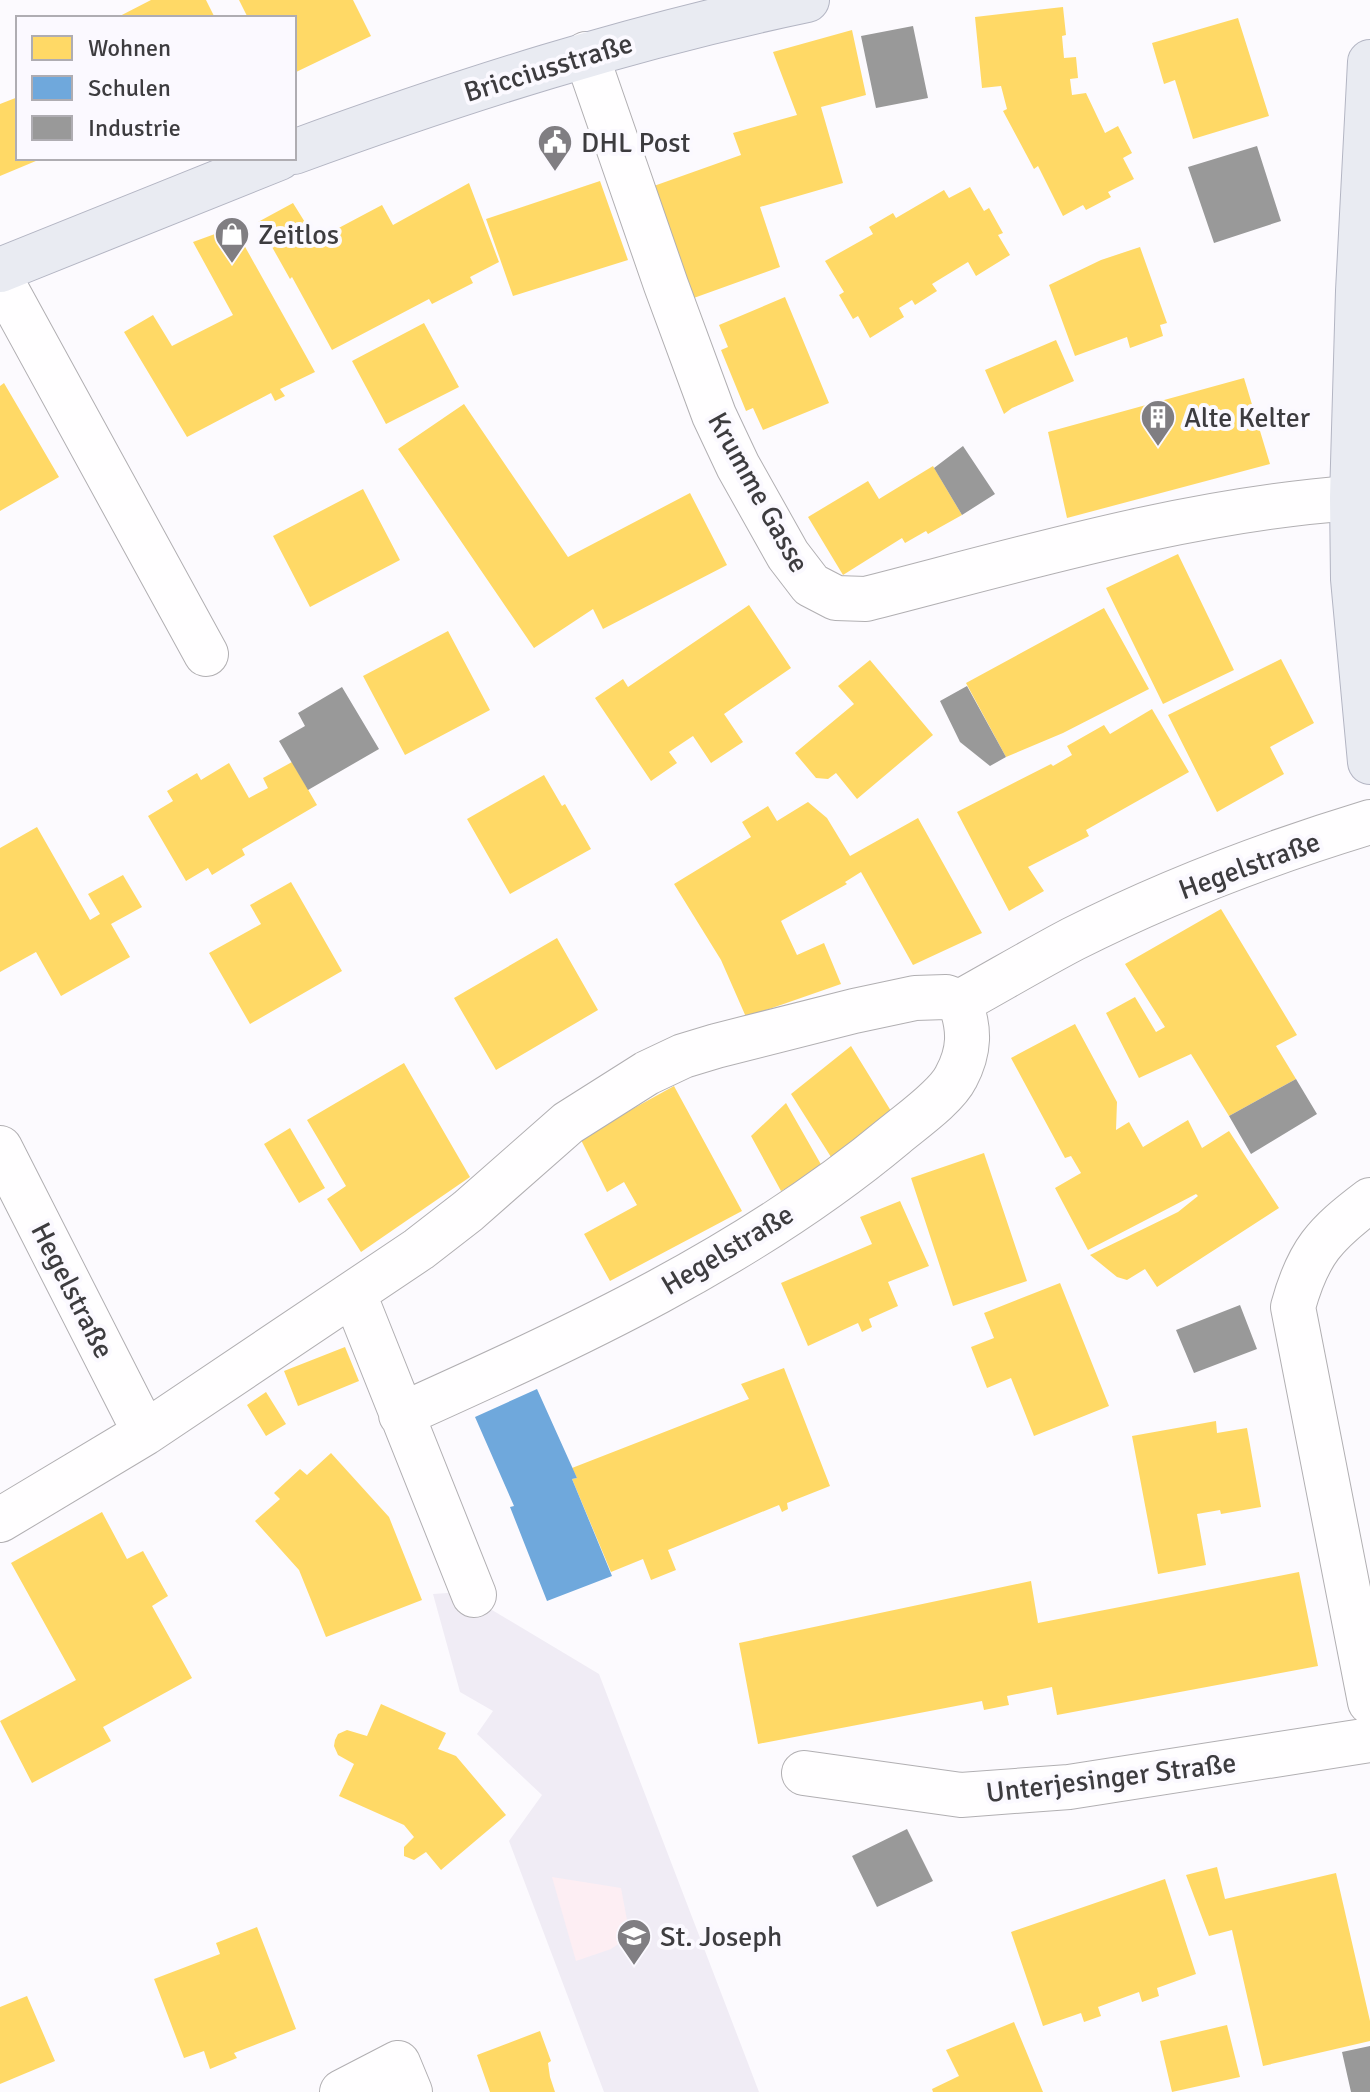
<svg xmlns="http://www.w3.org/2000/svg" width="1370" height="2092" font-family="Signika,sans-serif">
  <rect width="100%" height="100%" fill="#fcfafe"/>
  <path fill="#f0ecf5" d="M462 1592 599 1674 759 2092H604L509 1841 542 1795 477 1734 493 1711 460 1692 433 1594Z"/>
  <path fill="#fdeef3" d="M552 1877 621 1888 630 1936 611 1949 576 1961Z"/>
  <path fill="#ffd966" d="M151 0H206L215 18H116Z
    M239 0H353L371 36 294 73V18H248Z
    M1063 7 1066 35 1062 36 1064 58 1076 57 1078 78 1070 79 1072 95 1086 93 1105 133 1118 126 1132 153 1123 158 1134 179 1108 192 1111 197 1086 210 1083 205 1063 216 1038 166 1034 169 1003 111 1007 109 1001 86 982 88 975 17Z
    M1238 18 1269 116 1193 139 1175 80 1164 84 1152 43Z
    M852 30 866 95 821 107 843 183 760 207 780 267 691 299 651 187 741 155 733 133 797 115 773 52Z
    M18 97V158H43L0 176V104Z
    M600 181 628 260 513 296 486 219Z
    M469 183 499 262 470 277 473 283 432 304 429 299 332 350 292 277 290 279 258 222 293 203 316 240 382 205 393 225Z
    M970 187 984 211 989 208 1003 233 998 235 1010 255 976 276 968 262 932 284 937 291 915 305 912 300 899 308 904 317 870 338 858 316 853 319 839 295 844 292 825 261 873 234 869 227 893 213 896 218 944 190 949 198Z
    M234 227 315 372 280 389 285 396 275 401 271 393 187 437 124 332 153 315 172 346 233 315 193 242Z
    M1140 247 1167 323 1160 325 1163 336 1130 348 1127 337 1075 356 1049 285 1101 260Z
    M785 297 829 403 763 430 753 408 746 411 721 350 728 347 719 325Z
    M424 323 459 387 386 424 352 361Z
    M1056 340 1074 381 1012 408 1004 414 985 370Z
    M1244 378 1270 464 1067 518 1048 432Z
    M4 383 59 477 0 511V386Z
    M464 404 568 557 690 493 727 565 603 629 593 609 534 648 398 449Z
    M933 466 962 515 928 534 926 531 905 543 902 538 843 575 808 517 868 481 879 499Z
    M363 489 400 560 310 607 273 536Z
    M1178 554 1234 670 1163 704 1106 588Z
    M749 605 791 668 724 714 743 742 711 763 693 736 669 752 677 763 651 781 595 698 623 679 628 687Z
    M1104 608 1149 689 1063 733 1006 757 966 683Z
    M448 631 490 710 405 755 363 676Z
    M1281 659 1314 723 1270 747 1284 774 1217 812 1168 715Z
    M870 660 933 735 857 799 836 773 828 779 816 778 795 753 854 704 838 686Z
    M1152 709 1189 772 1086 830 1089 836 1028 867 1044 891 1009 911 957 812 1051 764 1053 766 1072 755 1067 746 1104 725 1110 734Z
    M292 762 317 805 242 849 245 855 212 875 208 868 186 881 148 816 173 801 167 791 197 773 201 780 229 763 249 798 268 788 263 778Z
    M544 775 562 806 565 804 591 849 510 894 467 819Z
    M808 802 827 818 850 856 918 818 982 933 913 965 861 872 845 882 847 884 781 921 797 955 824 943 841 984 746 1017 721 960 674 884 751 837 742 822 768 806 777 821Z
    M37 827 90 920 100 914 88 894 123 875 142 907 111 924 130 957 61 996 36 952 0 972V848Z
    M291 882 342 971 250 1024 209 953 261 924 250 905Z
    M1221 909 1297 1035 1276 1046 1296 1079 1229 1116 1191 1054 1139 1078 1106 1013 1135 997 1156 1032 1165 1027 1125 964Z
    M557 938 598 1010 496 1070 454 998Z
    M1075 1024 1117 1102 1116 1130 1129 1122 1143 1147 1188 1120 1202 1148 1229 1131 1279 1208 1157 1287 1145 1269 1127 1280 1117 1277 1090 1255 1178 1212 1198 1196 1196 1194 1088 1250 1055 1188 1081 1173 1071 1156 1065 1158 1011 1058Z
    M851 1046 891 1111 831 1157 791 1094Z
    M404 1063 470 1177 361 1252 327 1199 346 1186 307 1120Z
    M674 1086 742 1211 610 1281 584 1234 637 1205 624 1182 607 1192 580 1138Z
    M786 1103 823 1168 781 1191 751 1136Z
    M290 1128 325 1188 299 1203 264 1144Z
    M984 1153 1027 1281 953 1306 911 1178Z
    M900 1201 929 1266 888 1282 898 1306 869 1319 872 1327 862 1332 858 1323 808 1346 781 1283 872 1244 860 1217Z
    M1060 1283 1109 1406 1034 1436 1011 1378 987 1388 971 1347 994 1338 984 1313Z
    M345 1347 359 1381 298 1406 284 1371Z
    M784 1368 830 1486 787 1503 788 1509 782 1512 779 1505 668 1550 676 1570 651 1580 643 1559 611 1572 572 1479 577 1478 572 1468 749 1399 741 1384Z
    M266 1392 286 1424 266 1436 247 1405Z
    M1216 1421 1217 1433 1247 1428 1261 1507 1221 1514 1220 1510 1197 1514 1206 1565 1158 1574 1132 1436Z
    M331 1453 389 1517 422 1600 326 1637 299 1570 255 1521 280 1499 274 1493 300 1469 307 1475Z
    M102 1512 127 1559 143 1551 168 1596 152 1606 192 1678 103 1727 111 1741 32 1783 0 1721 76 1680 11 1563Z
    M1299 1572 1318 1666 1057 1715 1052 1687 1007 1696 1009 1705 984 1710 982 1701 758 1744 739 1643 1031 1581 1038 1623Z
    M381 1704 446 1733 438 1749 456 1756 506 1815 441 1870 426 1852 414 1860 404 1856V1847L414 1837 404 1825 339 1796 354 1764 338 1755 334 1746 335 1740 338 1734 347 1730 367 1736Z
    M1217 1867 1225 1899 1336 1873 1370 2021V2041L1263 2066 1232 1930 1209 1936 1186 1875Z
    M1165 1879 1196 1974 1157 1988 1159 1996 1142 2002 1139 1992 1098 2007 1101 2016 1084 2022 1081 2013 1043 2026 1011 1932Z
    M257 1927 296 2029 234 2053 237 2058 210 2069 204 2051 184 2058 154 1979 220 1954 216 1943Z
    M27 1996 55 2061 0 2084V2007Z
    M1014 2022 1043 2092H933L932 2089 959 2076 946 2050Z
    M1227 2025 1240 2077 1172 2092 1160 2041Z
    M540 2031 551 2061 548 2063 550 2077 555 2092H490L477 2055Z"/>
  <path fill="#6fa8dc" d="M537 1389 577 1478 572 1479 612 1576 547 1601 510 1507 514 1506 475 1417Z"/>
  <path fill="#999" d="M913 26 928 98 876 108 861 36Z
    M1257 146 1281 221 1214 243 1188 167Z
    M963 446 995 494 962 515 934 468Z
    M967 686 1006 757 990 766 960 742 940 701Z
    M342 687 379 749 308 790 279 741 305 726 298 713Z
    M1296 1079 1317 1114 1251 1154 1229 1116Z
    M1240 1305 1257 1349 1194 1373 1176 1330Z
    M907 1829 933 1881 877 1907 852 1856Z
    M1370 2046V2092H1351L1342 2052Z"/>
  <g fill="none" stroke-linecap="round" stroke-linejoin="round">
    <g stroke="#b1afb2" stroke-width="46">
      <path id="minor" d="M586 54 666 285 714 415 738 466 788 555 811 585 836 598 866 599C1026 558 1187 510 1352 498
        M0 278 206 654
        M960 1002C998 981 1035 959 1073 939 1168 891 1268 853 1370 822
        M0 1148 145 1433
        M1370 1200C1325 1234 1308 1252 1293 1307L1370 1702
        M354 1294 474 1595
        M0 1520 145 1433 419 1249 468 1211 568 1123 647 1073 683 1056 716 1046 854 1011 915 998 946 997 960 1002C970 1029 970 1051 956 1077 946 1097 913 1120 895 1135 748 1258 574 1337 401 1415
        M804 1773 961 1795 1069 1787 1370 1740
        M342 2092 398 2063 410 2092"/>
    </g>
    <g stroke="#b3b5c3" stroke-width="46">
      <path id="major" d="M1370 62 1358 291 1352 498 1353 579 1370 762
        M294 152C463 90 630 37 807 0
        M0 270 279 158"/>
    </g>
    <use href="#minor" stroke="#fffeff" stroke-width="44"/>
    <use href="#major" stroke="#e9ebf2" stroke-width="44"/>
  </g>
  <defs>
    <g id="civic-pin" transform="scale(1.8)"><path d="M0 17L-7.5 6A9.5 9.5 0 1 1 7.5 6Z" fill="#807e82" stroke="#fbf9ff"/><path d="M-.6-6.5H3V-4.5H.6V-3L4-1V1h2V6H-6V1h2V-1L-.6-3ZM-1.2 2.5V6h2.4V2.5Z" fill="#fff"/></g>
    <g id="shop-pin" transform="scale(1.8)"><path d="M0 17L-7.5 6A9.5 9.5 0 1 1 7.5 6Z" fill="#807e82" stroke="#fbf9ff"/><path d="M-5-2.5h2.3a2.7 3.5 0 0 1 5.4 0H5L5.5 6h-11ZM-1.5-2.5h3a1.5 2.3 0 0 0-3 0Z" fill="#fff"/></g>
    <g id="building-pin" transform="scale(1.8)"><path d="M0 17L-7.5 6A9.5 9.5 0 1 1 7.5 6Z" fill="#807e82" stroke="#fbf9ff"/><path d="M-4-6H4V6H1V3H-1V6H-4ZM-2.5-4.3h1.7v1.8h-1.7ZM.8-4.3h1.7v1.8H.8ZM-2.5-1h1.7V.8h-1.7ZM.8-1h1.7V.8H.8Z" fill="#fff"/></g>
    <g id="school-pin" transform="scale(1.8)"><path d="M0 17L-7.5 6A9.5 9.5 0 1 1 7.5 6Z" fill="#807e82" stroke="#fbf9ff"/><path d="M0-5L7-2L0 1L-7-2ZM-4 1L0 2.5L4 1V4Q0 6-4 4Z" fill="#fff"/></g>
  </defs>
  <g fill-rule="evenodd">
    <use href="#civic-pin" x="555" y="142"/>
    <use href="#shop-pin" x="232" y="234"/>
    <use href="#building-pin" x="1158" y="417"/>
    <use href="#school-pin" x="634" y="1936"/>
  </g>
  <g text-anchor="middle" stroke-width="8" stroke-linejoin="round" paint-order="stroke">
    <g font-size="28" fill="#3d3c3f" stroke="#fbf9ff">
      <text transform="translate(548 67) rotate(-17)" y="10">Bricciusstraße</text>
      <text transform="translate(759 492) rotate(61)" y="10">Krumme Gasse</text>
      <text transform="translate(1249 865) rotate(-20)" y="10">Hegelstraße</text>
      <text transform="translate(727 1249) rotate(-31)" y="10">Hegelstraße</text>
      <text transform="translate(73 1290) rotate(63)" y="10">Hegelstraße</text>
      <text transform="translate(1111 1777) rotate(-7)" y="10">Unterjesinger Straße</text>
    </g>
    <g font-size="28" fill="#3d3c3f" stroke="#fbf9ff" text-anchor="start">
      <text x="581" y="152">DHL Post</text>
      <text x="258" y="244">Zeitlos</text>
      <text x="1184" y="427">Alte Kelter</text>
      <text x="660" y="1946">St. Joseph</text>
    </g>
  </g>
  <rect x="16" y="16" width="280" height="144" fill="#fbf9ff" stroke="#afadb2" stroke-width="2"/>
  <rect x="32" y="36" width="40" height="24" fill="#ffd966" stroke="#afadb2" stroke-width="2"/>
  <text x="88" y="56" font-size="24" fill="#3d3c3f">Wohnen</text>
  <rect x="32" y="76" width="40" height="24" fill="#6fa8dc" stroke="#afadb2" stroke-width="2"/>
  <text x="88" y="96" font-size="24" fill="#3d3c3f">Schulen</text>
  <rect x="32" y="116" width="40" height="24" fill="#999999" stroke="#afadb2" stroke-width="2"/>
  <text x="88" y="136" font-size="24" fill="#3d3c3f">Industrie</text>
</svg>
